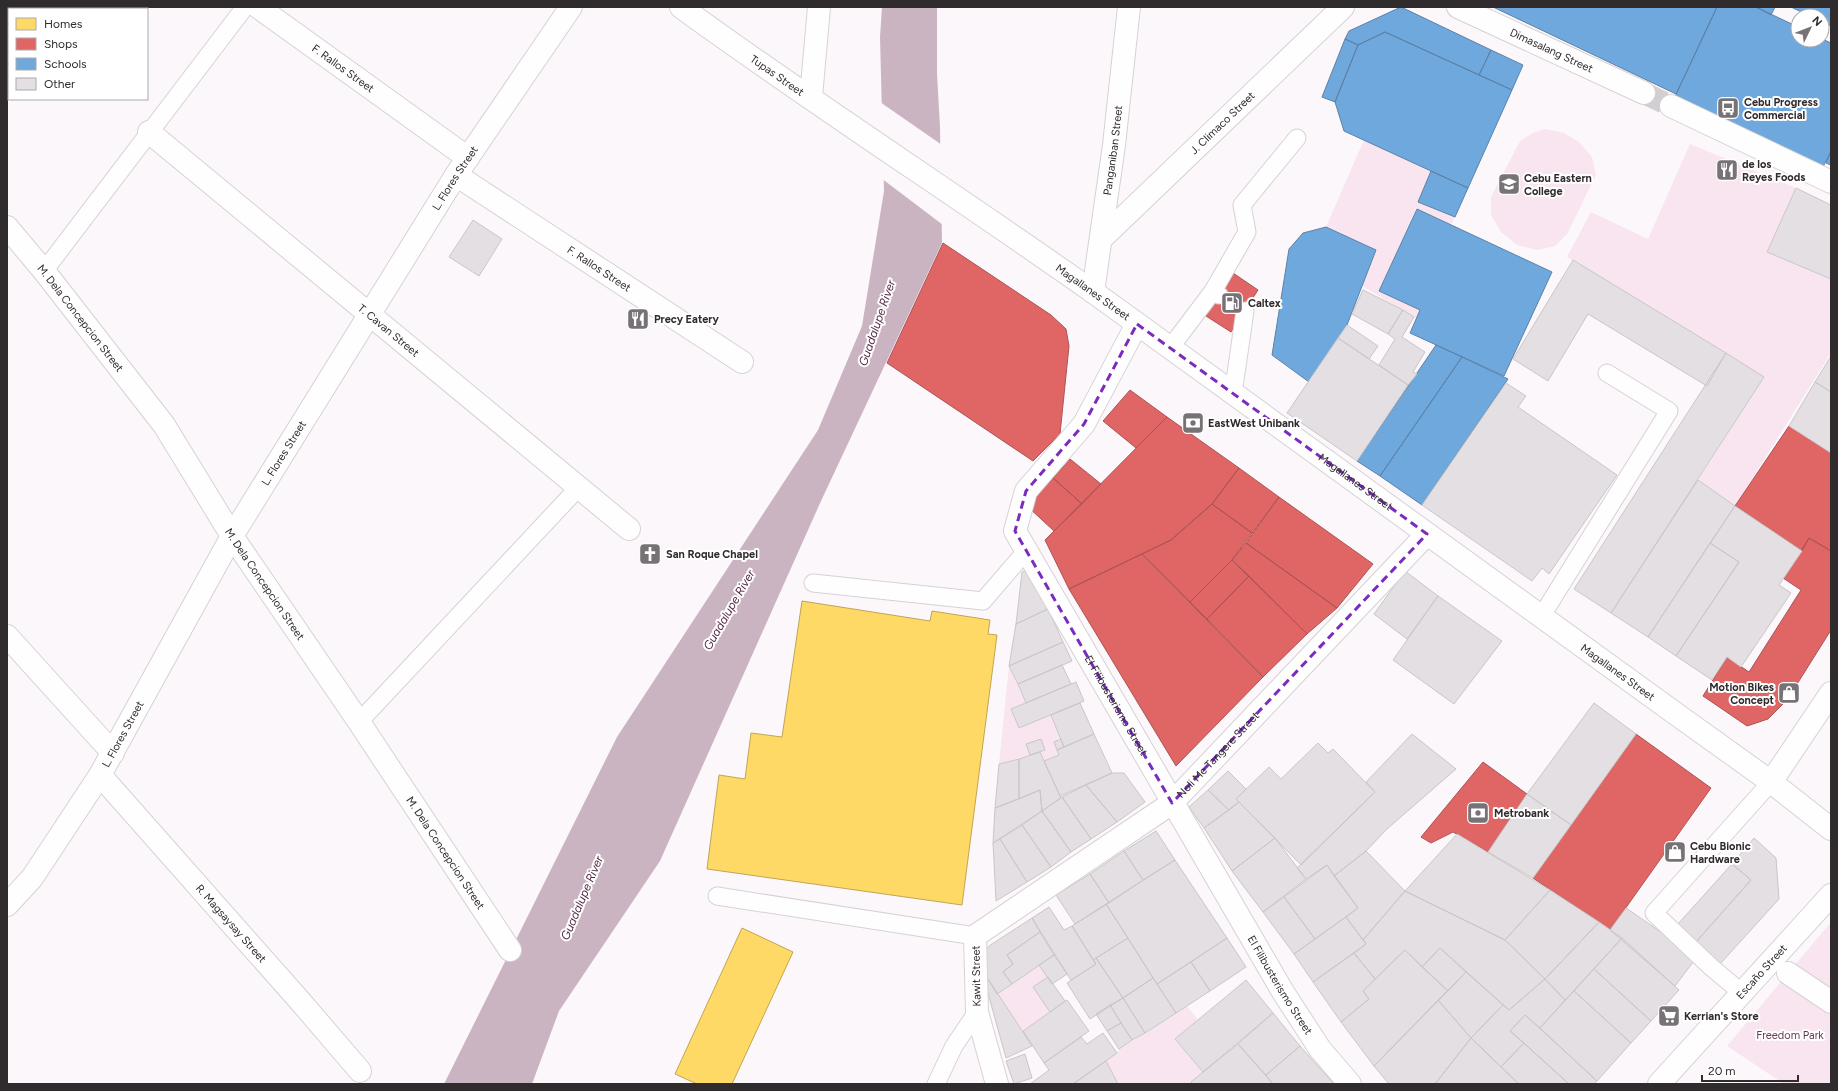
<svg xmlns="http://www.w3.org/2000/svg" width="1838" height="1091" font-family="Figtree,sans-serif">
  <rect width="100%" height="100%" fill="#fcf7fa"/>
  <path fill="#f8e5ef" d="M1545 129 1564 133 1579 142 1592 157 1596 175 1567 234 1555 246 1537 250 1517 245 1501 232 1491 215V197L1520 141 1533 133Z
    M1364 140 1431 171 1418 202 1455 217 1451 225 1416 209 1379 291 1420 310 1416 318 1362 286 1374 249 1326 227Z
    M1690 144 1796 188 1767 252 1831 279V353L1735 506 1698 480 1764 377 1567 257 1591 212 1648 239Z
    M1009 666 1026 703 1011 709 1019 728 1051 715 1061 739 1059 755 1044 761 1040 752 999 764Z
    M1831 922V1084H1784L1727 1046Z
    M1039 965 1048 977 1033 987 1050 1012 1023 1031 997 994Z
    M1187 1006 1198 1020 1175 1040 1203 1072 1192 1082V1084H1118L1106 1061 1117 1053 1119 1049Z"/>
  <path fill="#cbb4c1" d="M882 7H937V74L940 127 942 243 821 501 660 861 559 1011 532 1084H444L617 737 818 430 862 326 884 191 880 37Z"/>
  <path fill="#fcf7fa" d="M880 102 942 145 943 225 881 178Z"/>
  <path fill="#ffd966" stroke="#c1a555" d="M802 601 930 621 932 611 990 620 988 634 997 635 962 905 707 869 719 775 745 779 751 733 782 737Z
    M742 928 793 952 732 1084H697L675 1074Z"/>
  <path fill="#e06666" stroke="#ab5455" d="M943 243 1051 315 1066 329 1069 346 1060 434 1033 461 887 363Z
    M1233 273 1258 290 1231 332 1206 316Z
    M1130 390 1167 417 1136 448 1103 421Z
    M1167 417 1239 468 1212 504 1171 540 1069 589 1045 540Z
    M1789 426 1831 453V551L1809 538 1802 551 1735 506Z
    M1070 459 1101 484 1082 504 1053 478Z
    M1239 468 1279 497 1252 533 1212 504Z
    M1053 478 1082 504 1054 531 1027 506Z
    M1279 497 1373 564 1337 608 1246 543Z
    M1212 504 1252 533 1232 560 1190 602 1142 554 1171 540Z
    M1809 538 1831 551V630L1787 700 1768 719 1747 726 1703 696 1727 657 1749 672 1801 590 1783 578Z
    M1246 543 1337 608 1307 634 1232 560Z
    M1142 554 1263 677 1176 766 1069 589Z
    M1232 560 1249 576 1207 619 1190 602Z
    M1249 576 1307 634 1263 677 1207 619Z
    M1636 734 1711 788 1610 930 1533 878Z
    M1483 762 1527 794 1488 852 1453 832 1431 843 1421 837Z"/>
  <path fill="#6fa8dc" stroke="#5c82a8" d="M1401 7 1491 50 1479 75 1385 32 1358 45 1345 39 1349 31Z
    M1493 7H1717L1676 94Z
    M1717 7H1756L1798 27V40H1822V39L1831 43V151L1822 169 1674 99Z
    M1756 7H1775L1771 15Z
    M1791 7H1831V26L1822 21V16H1810Z
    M1385 32 1512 90 1468 188 1344 131 1335 102 1358 45Z
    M1345 39 1358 45 1335 102 1322 97Z
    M1491 50 1523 65 1512 90 1479 75Z
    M1831 151V165L1826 163Z
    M1431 171 1468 188 1455 217 1418 202Z
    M1417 209 1552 272 1504 376 1410 333 1420 310 1379 291Z
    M1326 227 1376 250 1347 325 1309 382 1272 355 1289 249 1303 233Z
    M1436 345 1462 357 1380 476 1357 461Z
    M1462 357 1508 379 1422 505 1380 476Z"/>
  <path fill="#e4dfe2" stroke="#cac6c8" d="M1796 188 1831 205V279L1767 252Z
    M473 220 502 239 479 276 449 257Z
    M1573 260 1726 353 1707 386 1588 314 1548 381 1513 359Z
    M1363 290 1403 310 1388 334 1352 314Z
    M1403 310 1414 317 1402 337 1425 352 1413 372 1417 374 1408 385 1379 365 1395 339 1388 334Z
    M1347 325 1378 346 1369 359 1338 338Z
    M1338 338 1408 385 1357 461 1287 413Z
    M1726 353 1764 377 1611 613 1574 589Z
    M1831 356V392L1815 382Z
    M1815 382 1831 392V453L1789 426Z
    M1506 383 1526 396 1518 407 1617 475 1549 574 1542 568 1532 581 1422 505Z
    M1698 480 1735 506 1648 637 1611 613Z
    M1735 506 1802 551 1779 585 1791 593 1741 667 1727 657 1712 680 1676 656 1739 562 1710 543Z
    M1710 543 1739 562 1676 656 1648 637Z
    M1029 569 1048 609 1016 624 1022 572Z
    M1405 571 1438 596 1407 639 1374 614Z
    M1438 596 1502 641 1454 704 1393 660Z
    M1048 609 1063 642 1009 666 1016 624Z
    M1063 642 1072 661 1018 684 1009 666Z
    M1062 665 1071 684 1026 703 1018 684Z
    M1076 682 1084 701 1019 728 1011 709Z
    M1080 703 1094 734 1064 747 1051 715Z
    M1594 703 1636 734 1571 825 1527 794Z
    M1094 734 1112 773 1060 796 1044 761 1059 755 1057 750Z
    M1412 734 1456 769 1387 829 1366 851 1334 876 1327 865 1306 879 1297 868 1375 792 1366 782Z
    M1041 739 1045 750 1030 755 1026 744Z
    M1061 739 1064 747 1057 750 1054 742Z
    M1318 743 1328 753 1333 749 1375 792 1301 865 1236 799 1269 767 1281 779Z
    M1040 752 1061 798 1042 811 1040 790 1019 799V759Z
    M1019 759V799L995 808 999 764Z
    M1228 771 1246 789 1236 799 1239 802 1229 810 1208 790Z
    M1112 773H1124L1145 802 1117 822 1086 785Z
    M1086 785 1117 822 1091 839 1062 797Z
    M1040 790 1042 811 993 843 995 808Z
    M1208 790 1229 810 1204 828 1189 807Z
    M1527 794 1571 825 1533 878 1488 852Z
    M1062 797 1091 839 1071 852 1042 811Z
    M1239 802 1275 838 1232 871 1204 828Z
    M1042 811 1071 852 1051 867 1022 825Z
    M1022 825 1051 867 1027 882 1000 839Z
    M1156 831 1175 860 1143 880 1124 851Z
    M1457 834 1550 890 1505 940 1405 891Z
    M1275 838 1306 879 1263 912 1232 871Z
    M1754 838 1776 858 1779 899 1720 964 1696 942 1751 880 1732 864Z
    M1000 839 1027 882 996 901 993 843Z
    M1124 851 1143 880 1109 903 1090 874Z
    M1366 851 1405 891 1363 940 1346 917 1358 908 1334 876Z
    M1175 860 1227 938 1157 984 1106 904Z
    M1732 864 1751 880 1696 942 1677 925Z
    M1327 865 1358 908 1315 939 1284 897Z
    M1090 874 1109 903 1075 924 1056 895Z
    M1550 890 1599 922 1545 979 1505 940Z
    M1405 891 1505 940 1545 979 1509 1010 1440 948 1422 967 1405 950 1375 979 1354 953 1366 944 1363 940Z
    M1284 897 1315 939 1294 954 1263 912Z
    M1106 904 1128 938 1093 960 1072 926Z
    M1049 907 1064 930 1072 926 1096 964 1071 980 1032 918Z
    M1626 908 1697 957 1675 986 1610 930Z
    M1346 917 1366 944 1313 982 1294 954Z
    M1032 918 1040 932 1007 955 1013 964 1003 972 1012 984 997 994 981 968 980 956 989 946Z
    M1599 922 1622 938 1565 1000 1545 979Z
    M1040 932 1054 955 1012 984 1003 972 1013 964 1007 955Z
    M1128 938 1153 978 1123 998 1096 958Z
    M1227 938 1246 967 1210 991 1191 962Z
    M1622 938 1679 990 1651 1021 1594 969Z
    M1440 948 1466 972 1448 991 1422 967Z
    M1405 950 1448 991 1374 1066 1341 1022 1369 999 1363 991Z
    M1354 953 1375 979 1363 991 1369 999 1341 1022 1313 982Z
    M1054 955 1067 974 1052 984 1039 965Z
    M1096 958 1123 998 1090 1019 1067 983 1096 964 1093 960Z
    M1191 962 1210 991 1176 1013 1157 984Z
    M981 968 1032 1046 1006 1058Z
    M1594 969 1651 1021 1631 1043 1574 991Z
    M1466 972 1503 1005 1471 1038 1438 1000Z
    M1048 977 1065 1001 1050 1012 1033 987Z
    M1153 978 1176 1013 1145 1033 1123 998Z
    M1545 979 1565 1000 1540 1028 1525 1015 1510 1031 1524 1043 1501 1067 1471 1038 1503 1005 1509 1010Z
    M1246 980 1273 1013 1203 1072 1175 1039Z
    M1574 991 1631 1043 1597 1081 1540 1028Z
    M1123 998 1145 1033 1132 1040 1110 1005Z
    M1067 1000 1089 1031 1044 1063 1023 1031Z
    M1438 1000 1471 1038 1435 1084H1389L1374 1066Z
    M1110 1005 1121 1023 1107 1031 1096 1014Z
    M1273 1013 1300 1046 1266 1075 1238 1044Z
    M1525 1015 1597 1081 1594 1084H1569L1510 1031Z
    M1121 1023 1132 1040 1119 1049 1107 1031Z
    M1103 1033 1117 1053 1073 1084H1030L1049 1070 1044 1063 1081 1037 1087 1044Z
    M1471 1038 1501 1067 1519 1084H1435Z
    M1524 1043 1569 1084H1519L1501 1067Z
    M1238 1044 1273 1084H1192L1191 1082 1203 1072Z
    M1300 1046 1334 1084H1273L1266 1075Z
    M1025 1054 1032 1078 1014 1084 1006 1061Z
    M1106 1061 1118 1084H1073Z"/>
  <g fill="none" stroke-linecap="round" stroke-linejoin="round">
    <path stroke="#d3ced1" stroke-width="22" stroke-dasharray="22 11" stroke-linecap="butt" d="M1644 93 1671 106"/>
    <g stroke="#d6d2d4" stroke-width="19">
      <path id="service" d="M44 271 245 7
        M1213 291 1247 232 1242 205 1297 138
        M1170 348 1213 291 1219 295
        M1233 394 1245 311
        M813 583 983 601 1026 551
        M1541 617 1669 411 1607 373
        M359 722 579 487
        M717 896 975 936
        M1742 993 1711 967 1654 913 1771 782
        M936 1084 954 1046 977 1012"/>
    </g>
    <g stroke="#d6d2d4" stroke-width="24">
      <path id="pedestrian" d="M1788 973 1831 1002"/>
    </g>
    <g stroke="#d6d2d4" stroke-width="24">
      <g id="minor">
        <path id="s1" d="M258 7 468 158"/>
        <path id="s2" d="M1458 7 1644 93"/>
        <path d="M7 9 9 7"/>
        <path d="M1671 106 1831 182"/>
        <path id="s3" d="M149 132 629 529"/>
        <path id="s4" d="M456 175 742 362"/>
        <path id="s5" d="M7 227 44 271 164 425 232 536 359 722 510 950"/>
        <path id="s6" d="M1101 239 1343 7"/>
        <path id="s7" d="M1137 324 1084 424 1026 491 1015 531 1283 992 1320 1049 1350 1084"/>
        <path d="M7 636 113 753"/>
        <path id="s8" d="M100 775 300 1001 360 1071"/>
        <path id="s9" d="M7 905 32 878 100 775 232 536 456 175 571 7"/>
        <path id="s10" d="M997 1084 977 1012 975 936 1172 803 1427 534"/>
      </g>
    </g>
    <g stroke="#d6d2d4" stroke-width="24">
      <g id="tertiary">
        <path id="s11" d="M681 7C817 106 959 197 1096 294 1322 456 1545 621 1771 782L1831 829"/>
        <path d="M811 97 819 7"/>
        <path id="s12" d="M1093 292 1114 145 1129 7"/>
        <path d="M1771 782 1831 693"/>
        <path id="s13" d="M1659 1084 1831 895"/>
      </g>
    </g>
    <use href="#service" stroke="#fffefe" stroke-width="17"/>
    <use href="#pedestrian" stroke="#fffefe" stroke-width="22"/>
    <use href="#minor" stroke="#fffefe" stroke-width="22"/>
    <use href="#tertiary" stroke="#fffefe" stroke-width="22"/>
  </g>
  <path fill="none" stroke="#7b2cbf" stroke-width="3" stroke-dasharray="8 5" stroke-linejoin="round" d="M1137 324 1427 534 1172 803 1015 531 1026 491 1084 424Z"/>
  <defs>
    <g id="bus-square" transform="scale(1.15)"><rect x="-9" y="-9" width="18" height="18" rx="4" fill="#777275" stroke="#fff"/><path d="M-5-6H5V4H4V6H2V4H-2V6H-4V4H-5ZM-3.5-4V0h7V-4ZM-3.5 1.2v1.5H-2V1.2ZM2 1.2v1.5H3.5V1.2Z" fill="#fff"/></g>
    <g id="restaurant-square" transform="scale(1.15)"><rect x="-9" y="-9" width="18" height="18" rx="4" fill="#777275" stroke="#fff"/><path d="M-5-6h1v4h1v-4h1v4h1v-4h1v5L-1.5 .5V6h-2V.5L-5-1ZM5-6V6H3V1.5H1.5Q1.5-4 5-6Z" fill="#fff"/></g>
    <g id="university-square" transform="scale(1.15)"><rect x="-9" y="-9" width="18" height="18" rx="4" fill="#777275" stroke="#fff"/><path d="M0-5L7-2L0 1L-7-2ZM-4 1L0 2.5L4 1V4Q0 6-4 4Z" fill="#fff"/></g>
    <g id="fuel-square" transform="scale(1.15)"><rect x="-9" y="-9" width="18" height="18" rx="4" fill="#777275" stroke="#fff"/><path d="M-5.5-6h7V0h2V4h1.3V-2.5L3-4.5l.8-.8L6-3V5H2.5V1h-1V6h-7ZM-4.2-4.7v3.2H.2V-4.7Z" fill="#fff"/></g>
    <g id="bank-square" transform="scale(1.15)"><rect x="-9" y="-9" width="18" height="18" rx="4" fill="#777275" stroke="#fff"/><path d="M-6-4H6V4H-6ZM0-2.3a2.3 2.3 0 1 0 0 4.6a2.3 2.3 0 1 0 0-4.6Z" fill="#fff"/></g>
    <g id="church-square" transform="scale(1.15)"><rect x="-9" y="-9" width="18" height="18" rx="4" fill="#777275" stroke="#fff"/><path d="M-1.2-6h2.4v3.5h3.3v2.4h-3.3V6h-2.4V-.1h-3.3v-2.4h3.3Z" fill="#fff"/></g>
    <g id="shop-square" transform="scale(1.15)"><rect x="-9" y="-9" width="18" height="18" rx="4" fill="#777275" stroke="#fff"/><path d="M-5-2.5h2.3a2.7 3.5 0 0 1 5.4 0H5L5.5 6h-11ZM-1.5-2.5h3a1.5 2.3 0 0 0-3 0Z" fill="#fff"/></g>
    <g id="supermarket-square" transform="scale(1.15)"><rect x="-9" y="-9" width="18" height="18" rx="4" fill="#777275" stroke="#fff"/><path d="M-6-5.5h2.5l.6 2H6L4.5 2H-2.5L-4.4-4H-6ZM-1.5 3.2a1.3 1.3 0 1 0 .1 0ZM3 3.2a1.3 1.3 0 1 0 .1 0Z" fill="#fff"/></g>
  </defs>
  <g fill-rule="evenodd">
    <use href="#bus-square" x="1728" y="108"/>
    <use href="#restaurant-square" x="1727" y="170"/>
    <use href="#university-square" x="1509" y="184"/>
    <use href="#fuel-square" x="1232" y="303"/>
    <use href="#restaurant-square" x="638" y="319"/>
    <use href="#bank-square" x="1193" y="423"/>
    <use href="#church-square" x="650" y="554"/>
    <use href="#shop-square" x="1789" y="693"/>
    <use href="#bank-square" x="1478" y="813"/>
    <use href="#shop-square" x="1675" y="852"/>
    <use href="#supermarket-square" x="1669" y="1016"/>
  </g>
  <g text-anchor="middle" stroke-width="4" stroke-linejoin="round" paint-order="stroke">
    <g font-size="11" fill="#302b2d" stroke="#fff">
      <text dy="4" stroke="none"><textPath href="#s2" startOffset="103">Dimasalang Street</textPath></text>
      <text dy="4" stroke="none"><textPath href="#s1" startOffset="105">F. Rallos Street</textPath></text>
      <text dy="4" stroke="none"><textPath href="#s11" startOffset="118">Tupas Street</textPath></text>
      <text dy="4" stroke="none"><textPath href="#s6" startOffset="168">J. Climaco Street</textPath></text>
      <text dy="4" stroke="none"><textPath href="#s12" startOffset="143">Panganiban Street</textPath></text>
      <text dy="4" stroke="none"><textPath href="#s9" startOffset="855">L. Flores Street</textPath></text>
      <text dy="4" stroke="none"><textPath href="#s4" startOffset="171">F. Rallos Street</textPath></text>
      <text dy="4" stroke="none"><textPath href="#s11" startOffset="501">Magallanes Street</textPath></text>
      <text dy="4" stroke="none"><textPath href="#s5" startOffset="117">M. Dela Concepcion Street</textPath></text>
      <text dy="4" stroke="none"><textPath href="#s3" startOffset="311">T. Cavan Street</textPath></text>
      <text dy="4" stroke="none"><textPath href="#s9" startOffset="531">L. Flores Street</textPath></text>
      <text dy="4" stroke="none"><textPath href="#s11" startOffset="825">Magallanes Street</textPath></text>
      <text dy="4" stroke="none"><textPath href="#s5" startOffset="441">M. Dela Concepcion Street</textPath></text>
      <text dy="4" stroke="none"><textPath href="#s11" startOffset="1149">Magallanes Street</textPath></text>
      <text dy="4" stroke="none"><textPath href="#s7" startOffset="445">El Filibusterismo Street</textPath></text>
      <text dy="4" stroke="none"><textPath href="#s9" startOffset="207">L. Flores Street</textPath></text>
      <text dy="4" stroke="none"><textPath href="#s10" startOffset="455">Noli Me Tangere Street</textPath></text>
      <text dy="4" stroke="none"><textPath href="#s5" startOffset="765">M. Dela Concepcion Street</textPath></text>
      <text dy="4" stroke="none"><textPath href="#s8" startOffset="198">R. Magsaysay Street</textPath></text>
      <text dy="4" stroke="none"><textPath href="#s13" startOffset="152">Escaño Street</textPath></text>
      <text transform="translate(976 976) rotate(-91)" y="4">Kawit Street</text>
      <text dy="4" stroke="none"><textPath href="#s7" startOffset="769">El Filibusterismo Street</textPath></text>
    </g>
    <g font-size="11" font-weight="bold" fill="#302b2d" stroke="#fff" text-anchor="start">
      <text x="1744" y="106">Cebu Progress<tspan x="1744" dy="13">Commercial</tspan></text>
      <text x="1742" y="168">de los<tspan x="1742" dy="13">Reyes Foods</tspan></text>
      <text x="1524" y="182">Cebu Eastern<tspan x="1524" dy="13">College</tspan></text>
      <text x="1248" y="307">Caltex</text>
      <text x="654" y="323">Precy Eatery</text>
      <text x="1208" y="427">EastWest Unibank</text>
      <text x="666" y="558">San Roque Chapel</text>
      <text x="1774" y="691" text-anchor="end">Motion Bikes<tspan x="1774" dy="13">Concept</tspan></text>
      <text x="1494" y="817">Metrobank</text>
      <text x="1690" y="850">Cebu Bionic<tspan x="1690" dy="13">Hardware</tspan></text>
      <text x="1684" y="1020">Kerrian's Store</text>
    </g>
    <g font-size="11" fill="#663a53" stroke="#fff">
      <text x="1790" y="1039">Freedom Park</text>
    </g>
    <g font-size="12" font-style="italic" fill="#542942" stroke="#fff">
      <text transform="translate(877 323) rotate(-71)" y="4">Guadalupe River</text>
      <text transform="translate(729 610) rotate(-60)" y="4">Guadalupe River</text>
      <text transform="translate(582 898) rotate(-67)" y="4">Guadalupe River</text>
    </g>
  </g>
  <rect width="1838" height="1091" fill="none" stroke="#302b2d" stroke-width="16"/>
  <rect x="8" y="8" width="140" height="92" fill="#ffffff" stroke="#acaaab"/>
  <rect x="16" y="18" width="20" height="12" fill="#ffd966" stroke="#acaaab"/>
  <text x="44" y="28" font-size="12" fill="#302b2d">Homes</text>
  <rect x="16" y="38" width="20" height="12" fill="#e06666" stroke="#acaaab"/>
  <text x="44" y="48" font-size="12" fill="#302b2d">Shops</text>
  <rect x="16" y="58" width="20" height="12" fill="#6fa8dc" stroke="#acaaab"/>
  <text x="44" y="68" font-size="12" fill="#302b2d">Schools</text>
  <rect x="16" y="78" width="20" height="12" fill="#e4dfe2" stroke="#acaaab"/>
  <text x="44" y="88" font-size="12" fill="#302b2d">Other</text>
  <g transform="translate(1810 28) rotate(47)"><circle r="19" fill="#ffffff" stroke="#acaaab"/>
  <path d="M0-3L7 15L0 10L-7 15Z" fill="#777275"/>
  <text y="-6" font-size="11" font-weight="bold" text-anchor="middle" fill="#302b2d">N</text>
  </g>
  <path d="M1702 1075v6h96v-6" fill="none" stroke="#302b2d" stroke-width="2"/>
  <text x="1708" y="1075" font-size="12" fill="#302b2d" stroke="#ffffff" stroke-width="3" paint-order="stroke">20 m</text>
</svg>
